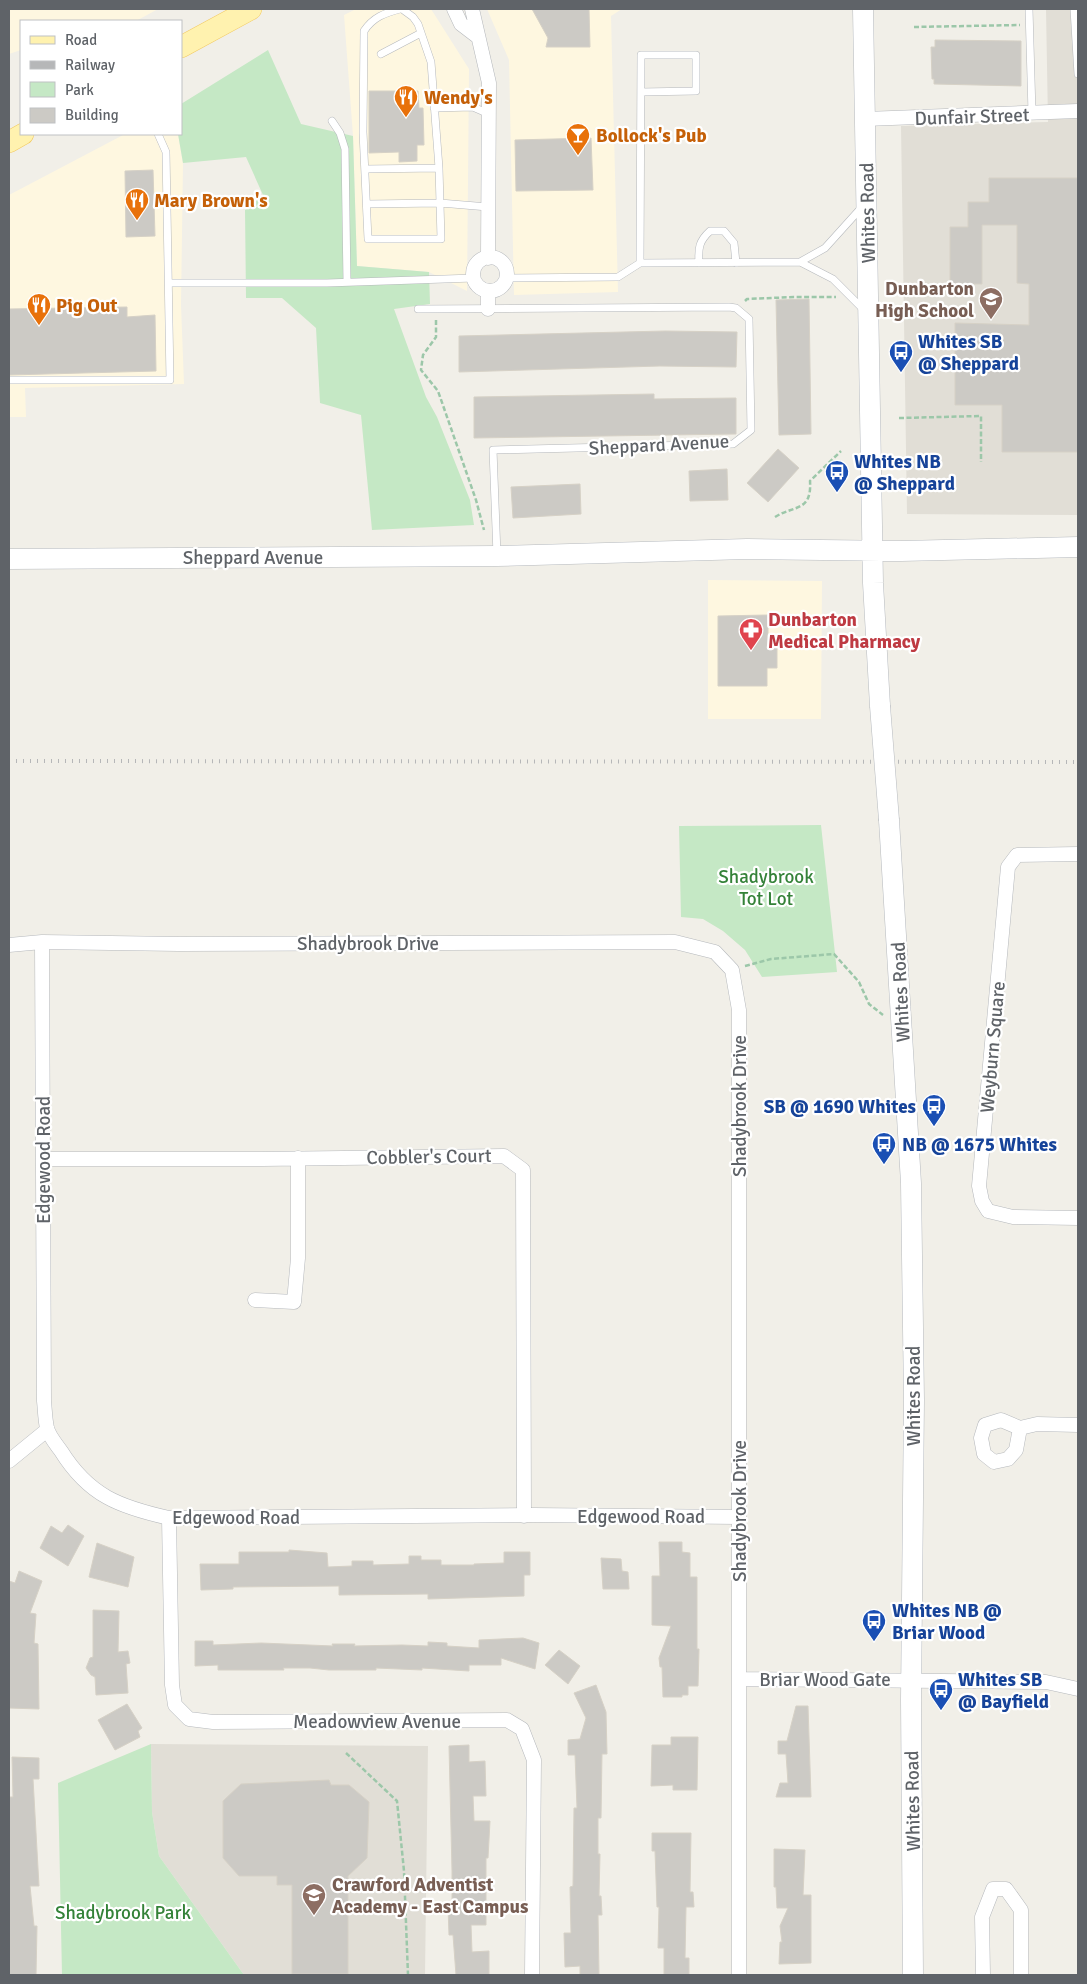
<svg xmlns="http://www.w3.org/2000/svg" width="1087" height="1984" font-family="Signika,sans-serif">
  <rect width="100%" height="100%" fill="#f1efe8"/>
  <path fill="#fef7e0" d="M9 9H158L136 21H21V50L9 54Z
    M356 9H431L469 69 467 291 429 272 357 266 353 136 344 15Z
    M487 9H622L611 16 618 292 514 295 509 60Z
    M125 134H178L183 164 181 305 184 384 25 388 26 417H9V195Z
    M708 580 822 581 821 719H708Z"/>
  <path fill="#e1ded6" d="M1046 9H1078V515L907 514 901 126 1048 122Z
    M151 1744 428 1746 425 1975H244L159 1856 152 1812Z"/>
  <path fill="#c5e8c5" d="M268 50 301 124 353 136 357 266 429 272 430 304 394 309 426 397 437 417 470 500 474 525 372 530 361 415 320 403 316 328 282 298H246L245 210 263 195 246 157 183 163 178 134H181V104Z
    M821 825 837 972 762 977 745 950 723 931 703 919 681 917 679 826Z
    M151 1744 152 1812 159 1856 244 1975H62L58 1783Z"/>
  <path fill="#cccac5" stroke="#d6d1c6" d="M532 9H589L590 47H546L548 38Z
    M935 40 1021 41V86L934 84V79H932L931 47H935Z
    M369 91H418L419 108H423L424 145H417V161L399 162V152L369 153Z
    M591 138 593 190 516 191 515 140Z
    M153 170 155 236 126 237 125 171Z
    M989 178H1078V452H1002V405H955V323L1029 325V284L1017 283V225H982V284H950V227H968V202H989Z
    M809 299 811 434 779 435 776 300Z
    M127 307V317L155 315 156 371 9 375V309Z
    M665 331 737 332 736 367 660 366 459 372V336Z
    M654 394V399L736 398V434L474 438V397Z
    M778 449 799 468 768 502 747 483Z
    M727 469 728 500 690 501 689 471Z
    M580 484 581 514 513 518 511 487Z
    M768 615V637H777V668H767V686H718V616Z
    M68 1525 84 1536 68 1566 40 1548 51 1526 62 1533Z
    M659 1542H682V1552L690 1553V1577H697V1649H699L698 1686H688V1695H682V1697H663L662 1667H660L659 1658 671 1626 652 1625V1576H660Z
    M97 1543 134 1557 128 1587 89 1577Z
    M289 1550 327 1553 328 1567 352 1566V1561H373V1565L409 1564V1556H421V1560H441V1565H474V1564L504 1563V1552H530V1575H524V1596L428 1599V1594L339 1595V1586L233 1587V1589L201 1590 200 1564H239V1552H289Z
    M601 1558 621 1559 622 1571 628 1572 629 1589H603Z
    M19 1571 42 1581 30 1613 36 1614 34 1643 38 1644 39 1709 9 1708V1581L15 1583Z
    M93 1610 119 1611 118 1652 128 1651 130 1663 126 1664 128 1693 96 1695 95 1677 91 1675 86 1668 90 1658 93 1657Z
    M523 1638 539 1643 535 1669 501 1658V1665H469V1671L422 1668V1670L376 1668V1670H329L310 1668H283L284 1670H218V1665L195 1666V1641H213V1645L261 1643 333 1646 332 1644H355L354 1646 402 1645 428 1646V1642L447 1643V1646L479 1648V1640Z
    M559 1650 580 1666 568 1684 545 1665Z
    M596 1685 606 1712 607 1754H602L601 1818H598V1854H600L599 1896H601L602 1915H598L599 1975H580V1966L565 1967 564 1933H571L570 1887 573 1886 574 1808H577L575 1755H568V1740L580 1739 586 1718 574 1693Z
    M127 1704 142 1728 138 1731 140 1737 115 1750 98 1720Z
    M796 1706H808L811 1797H776L780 1783H788L786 1754H778V1741H787Z
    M671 1737H698L697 1790H673V1785L651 1786 652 1745H671Z
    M469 1745V1762L485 1761 486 1796H473L474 1821H490L488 1858H486V1925H471L472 1952 489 1951V1975H456L453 1935H449L448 1907H452V1871L449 1746Z
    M12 1757 39 1758V1779H33L39 1886H30L34 1926H37L36 1975H9V1797H13Z
    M329 1780 331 1785H349L369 1802 367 1858 348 1876V1974H292V1885H277V1876H239L223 1858V1801L241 1784Z
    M652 1833H691L690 1892H693L694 1907H686L685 1958H689V1975H664V1948H658L659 1907H657L655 1851H652Z
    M774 1849 805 1850 803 1895H811V1963L779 1964 780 1942H782L780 1926 788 1908H777L776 1887H774Z"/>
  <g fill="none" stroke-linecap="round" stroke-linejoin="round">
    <g stroke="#b5b8bc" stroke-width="8">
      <path id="lane" d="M400 9C385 13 373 17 364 31L363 132 368 239H441L439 168 431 62 418 24 413 17 402 9
        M1029 9 1032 113
        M1074 9 1078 74
        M381 54 421 33
        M434 108 473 107 489 114
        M332 121 340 133 345 149 347 282
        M365 169 439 168
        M367 204 440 203 488 207
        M800 262 825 248 862 207
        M640 263 641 55H696V91L641 92
        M699 263C698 248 699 241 710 231H724L734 243 736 263
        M507 278 618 277 640 263 800 262 833 279 865 311
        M169 283H327L474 278
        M418 309 729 307 736 308 749 319 751 430 733 444 493 450 497 555
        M9 380H170L166 152 158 134"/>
    </g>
    <g stroke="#b5b8bc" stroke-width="15">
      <path id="street" d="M454 9 461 24 478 37
        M472 9 489 83 488 258
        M865 119 1078 111
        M473 274a17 17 0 1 1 34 0a17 17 0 1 1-34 0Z
        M488 291V309
        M1078 854 1017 855 1008 867 979 1186 982 1201 988 1211 1013 1217 1078 1218
        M42 942 44 1401C45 1410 45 1419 47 1428 49 1436 56 1444 61 1451 89 1496 120 1507 169 1518L533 1515 739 1517
        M9 945 42 942 179 944 675 942 715 952 732 970 739 1010V1975
        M43 1159H262L504 1156 523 1170 524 1516
        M255 1300 294 1302 298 1258V1158
        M1020 1428 1016 1450 1008 1459 994 1462 984 1454 981 1438 985 1425 1001 1420 1020 1428 1037 1424 1078 1425
        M9 1461 47 1430
        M169 1518 172 1685 175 1705 189 1719 213 1722 507 1720 522 1729 534 1760 532 1975
        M739 1679 1046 1682 1078 1689
        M983 1975 982 1917 993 1889H1006L1021 1910V1975"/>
    </g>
    <g stroke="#b6babf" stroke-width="21">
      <path id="secondary" d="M863 9 873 583 880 706
        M9 559 497 556 747 549 901 551 1078 547
        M889 820 911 1183 914 1400 911 1700 913 1975"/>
    </g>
    <g stroke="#f2c960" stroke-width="22">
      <path id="primary" d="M181 47 251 9
        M9 142 23 134"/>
    </g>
    <path stroke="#9cc7a9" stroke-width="2.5" stroke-dasharray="5 2.5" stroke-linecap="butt" d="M914 27 1020 25
      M745 301 747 299 794 297H836
      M436 320V337L423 355 421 370 438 391 476 500 484 530
      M899 418 981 416V462
      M775 517C794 505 812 512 810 481L841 451
      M745 966 771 959 834 954 859 982 869 1004 883 1015
      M346 1753 397 1801 404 1871 408 1975"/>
    <use href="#lane" stroke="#fff" stroke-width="7"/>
    <use href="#street" stroke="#fff" stroke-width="14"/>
    <use href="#secondary" stroke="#fff" stroke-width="20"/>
    <use href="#primary" stroke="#fff2af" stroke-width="21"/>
    <path stroke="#b6b7b8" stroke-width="4" stroke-dasharray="1 6" stroke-linecap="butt" d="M9 761 1078 762"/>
    <g stroke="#b6babf" stroke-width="21" stroke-linecap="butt">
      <path id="secondary-bridge" d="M880 706 889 820"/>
    </g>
    <use href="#secondary-bridge" stroke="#fff" stroke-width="20"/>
  </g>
  <defs>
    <g id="restaurant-pin" transform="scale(1.25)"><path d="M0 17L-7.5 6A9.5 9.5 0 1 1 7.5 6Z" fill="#e8710a" stroke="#fff"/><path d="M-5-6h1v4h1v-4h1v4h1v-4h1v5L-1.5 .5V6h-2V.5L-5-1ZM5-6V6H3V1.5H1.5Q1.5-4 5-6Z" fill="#fff"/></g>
    <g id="bar-pin" transform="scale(1.25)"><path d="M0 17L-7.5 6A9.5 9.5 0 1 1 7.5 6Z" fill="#e8710a" stroke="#fff"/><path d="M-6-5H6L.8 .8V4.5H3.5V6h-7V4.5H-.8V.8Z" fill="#fff"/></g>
    <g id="school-pin" transform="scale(1.25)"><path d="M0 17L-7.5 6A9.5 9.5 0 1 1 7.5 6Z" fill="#8d6e63" stroke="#fff"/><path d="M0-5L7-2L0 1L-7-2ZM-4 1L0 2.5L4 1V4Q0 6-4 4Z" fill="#fff"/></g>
    <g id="bus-pin" transform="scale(1.25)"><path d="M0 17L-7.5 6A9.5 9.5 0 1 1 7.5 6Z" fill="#1a4fb4" stroke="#fff"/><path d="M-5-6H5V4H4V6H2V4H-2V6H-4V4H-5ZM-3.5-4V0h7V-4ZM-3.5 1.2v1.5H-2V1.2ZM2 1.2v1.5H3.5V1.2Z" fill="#fff"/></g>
    <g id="pharmacy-pin" transform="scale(1.25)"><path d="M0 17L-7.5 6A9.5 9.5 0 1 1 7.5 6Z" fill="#e0444e" stroke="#fff"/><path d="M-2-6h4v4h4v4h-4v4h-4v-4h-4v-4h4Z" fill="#fff"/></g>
  </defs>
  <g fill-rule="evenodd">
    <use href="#restaurant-pin" x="406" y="97"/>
    <use href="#bar-pin" x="578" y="135"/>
    <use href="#restaurant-pin" x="137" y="200"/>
    <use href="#school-pin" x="991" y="299"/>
    <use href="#restaurant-pin" x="39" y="305"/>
    <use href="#bus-pin" x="901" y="352"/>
    <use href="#bus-pin" x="837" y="472"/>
    <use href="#pharmacy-pin" x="751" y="630"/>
    <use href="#bus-pin" x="934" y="1106"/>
    <use href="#bus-pin" x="884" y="1144"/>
    <use href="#bus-pin" x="874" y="1621"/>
    <use href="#bus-pin" x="941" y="1690"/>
    <use href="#school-pin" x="314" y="1895"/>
  </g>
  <g text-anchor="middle" stroke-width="4.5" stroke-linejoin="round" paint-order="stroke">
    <g font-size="19" font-weight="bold" fill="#c56008" stroke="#fff" text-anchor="start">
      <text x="424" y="104">Wendy's</text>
      <text x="596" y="142">Bollock's Pub</text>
      <text x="154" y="207">Mary Brown's</text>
      <text x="56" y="312">Pig Out</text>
    </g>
    <g font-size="19" fill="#5f6368" stroke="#fff">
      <text transform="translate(972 116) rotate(-2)" y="7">Dunfair Street</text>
      <text transform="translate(867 213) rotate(-91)" y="7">Whites Road</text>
      <text transform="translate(659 444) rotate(-3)" y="7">Sheppard Avenue</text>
      <text x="253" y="564">Sheppard Avenue</text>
      <text x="368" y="950">Shadybrook Drive</text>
      <text transform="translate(900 992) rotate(-93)" y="7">Whites Road</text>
      <text transform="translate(992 1047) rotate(-85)" y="7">Weyburn Square</text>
      <text transform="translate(739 1106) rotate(-90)" y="7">Shadybrook Drive</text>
      <text transform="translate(429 1156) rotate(-1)" y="7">Cobbler's Court</text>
      <text transform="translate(43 1160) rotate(-90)" y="7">Edgewood Road</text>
      <text transform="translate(913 1396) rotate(-90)" y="7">Whites Road</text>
      <text transform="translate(739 1511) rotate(-90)" y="7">Shadybrook Drive</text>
      <text x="641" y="1523">Edgewood Road</text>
      <text x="236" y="1524">Edgewood Road</text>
      <text x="825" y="1686">Briar Wood Gate</text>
      <text x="377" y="1728">Meadowview Avenue</text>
      <text transform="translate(912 1801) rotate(-91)" y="7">Whites Road</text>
    </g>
    <g font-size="19" font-weight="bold" fill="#785e54" stroke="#fff" text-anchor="end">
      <text x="974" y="295">Dunbarton<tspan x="974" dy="22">High School</tspan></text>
      <text x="332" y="1891" text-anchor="start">Crawford Adventist<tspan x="332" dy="22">Academy - East Campus</tspan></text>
    </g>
    <g font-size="19" font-weight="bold" fill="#164399" stroke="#fff" text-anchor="start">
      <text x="918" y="348">Whites SB<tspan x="918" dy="22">@ Sheppard</tspan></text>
      <text x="854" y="468">Whites NB<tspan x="854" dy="22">@ Sheppard</tspan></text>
      <text x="916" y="1113" text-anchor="end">SB @ 1690 Whites</text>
      <text x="902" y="1151">NB @ 1675 Whites</text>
      <text x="892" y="1617">Whites NB @<tspan x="892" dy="22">Briar Wood</tspan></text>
      <text x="958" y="1686">Whites SB<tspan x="958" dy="22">@ Bayfield</tspan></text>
    </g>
    <g font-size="19" font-weight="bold" fill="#be3a42" stroke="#fff" text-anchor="start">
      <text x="768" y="626">Dunbarton<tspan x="768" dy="22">Medical Pharmacy</tspan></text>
    </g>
    <g font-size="19" fill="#348238" stroke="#fff">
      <text x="766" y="883">Shadybrook<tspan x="766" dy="22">Tot Lot</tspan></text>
      <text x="123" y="1919">Shadybrook Park</text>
    </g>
  </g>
  <rect width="1087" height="1984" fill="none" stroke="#5f6368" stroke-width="20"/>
  <rect x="20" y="20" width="162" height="115" fill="#ffffff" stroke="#bfc1c3"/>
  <rect x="30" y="36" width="25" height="8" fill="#fff2af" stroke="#bfc1c3"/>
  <text x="65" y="45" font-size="15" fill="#5f6368">Road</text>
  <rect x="30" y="61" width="25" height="8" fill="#b6b7b8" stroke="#bfc1c3"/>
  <text x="65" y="70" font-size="15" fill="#5f6368">Railway</text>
  <rect x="30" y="82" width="25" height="15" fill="#c5e8c5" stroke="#bfc1c3"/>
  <text x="65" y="95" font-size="15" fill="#5f6368">Park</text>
  <rect x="30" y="108" width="25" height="15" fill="#cccac5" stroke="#bfc1c3"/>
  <text x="65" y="120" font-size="15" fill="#5f6368">Building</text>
</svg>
